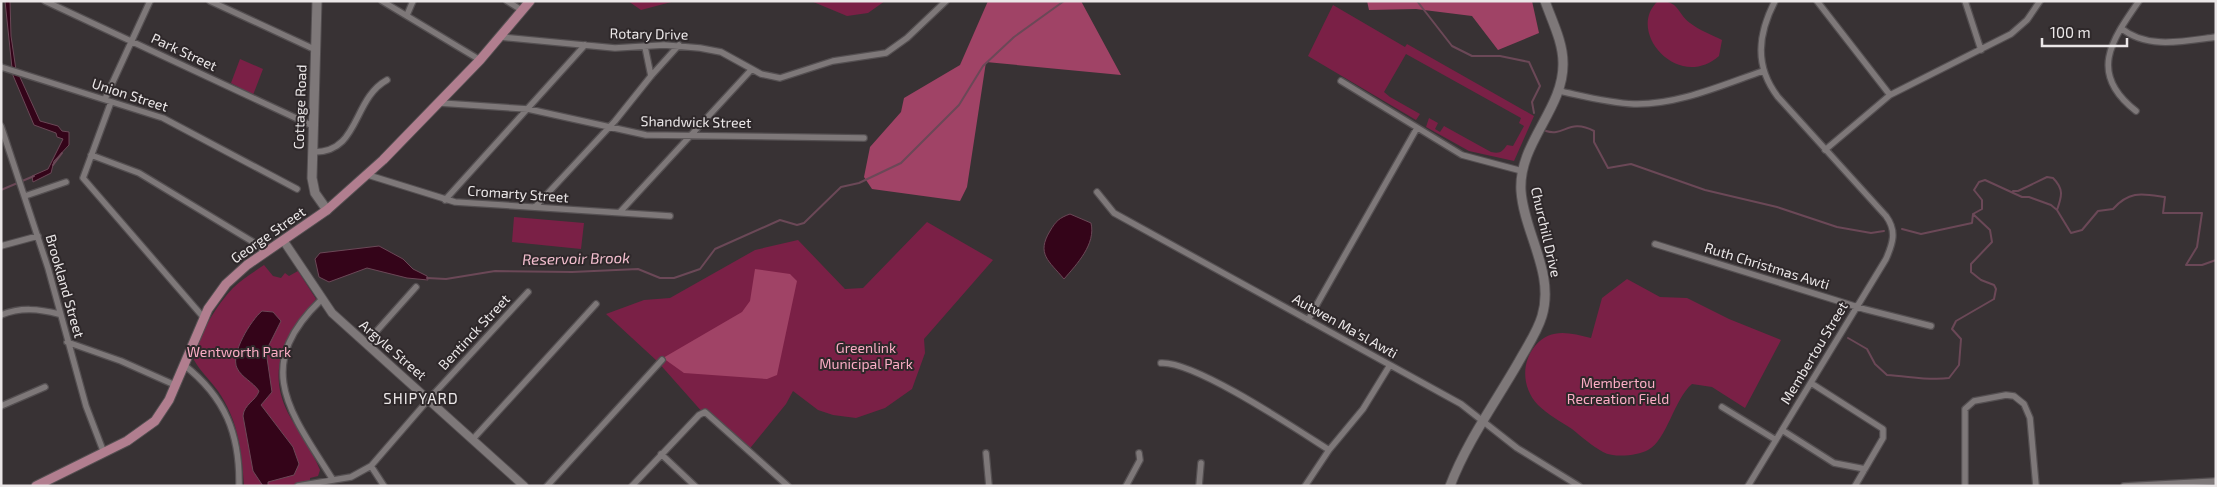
<svg xmlns="http://www.w3.org/2000/svg" width="2217" height="487" font-family="'Exo 2',sans-serif">
  <rect width="100%" height="100%" fill="#383234"/>
  <path fill="#7a2046" d="M628 1H675L641 10Z
    M811 1H885L868 13 847 16Z
    M1658 1C1680 1 1676 12 1690 23 1699 30 1712 35 1722 40L1719 56C1678 92 1625 31 1658 1Z
    M1333 5 1405 47 1407 44 1534 116 1514 161 1469 151 1426 127 1429 118 1438 123 1435 129 1440 132 1444 126 1491 152C1500 154 1502 152 1507 145L1513 146 1524 126 1519 123 1521 118 1406 54 1384 92 1390 97 1420 114 1416 120 1308 56Z
    M240 59 263 69 253 95 231 83Z
    M514 217 584 223 581 249 512 242Z
    M927 222 993 260 924 339 925 353 912 389 885 408 856 418 833 415 818 410 793 391 786 404 747 452 704 414 657 361 606 314 644 300 670 298 755 250 798 240 845 289 863 288Z
    M264 265 273 276 281 278 285 273 289 276 298 271 316 299C288 334 265 367 288 413 298 432 312 450 320 470L318 476 310 478V486H244C242 451 238 420 218 391 210 380 200 371 194 360 194 340 219 302 233 288 242 279 254 272 264 265Z
    M1627 279 1660 297 1687 298 1729 319 1781 340 1745 408 1712 387 1692 384C1674 399 1667 440 1648 450 1637 456 1614 458 1603 452 1592 446 1582 437 1572 429 1561 422 1547 414 1538 405 1522 388 1521 363 1535 346 1551 327 1570 333 1591 338L1602 298Z"/>
  <path fill="#a04366" d="M988 1H1081L1121 75 986 62 967 187 960 201 872 189 864 177 870 147 901 112 904 98 960 65Z
    M1367 1H1532L1539 33 1498 50 1472 16 1416 9 1369 10Z
    M755 269 790 274 797 281 777 375 767 379 684 373 663 358 742 312 750 301Z"/>
  <path fill="#340419" stroke="#6b4857" d="M5 1H10L11 36 16 70 12 68Z
    M12 73 19 75 40 121 58 126 62 131 69 132V145L54 161 51 173 33 182 32 176 48 169 63 139 57 137 56 133 34 125Z
    M1070 214 1091 223C1096 244 1077 264 1064 279 1049 261 1036 254 1050 231 1056 221 1059 218 1070 214Z
    M379 246 403 259 413 269 427 276 428 280 407 278 367 268 329 282 319 277 315 259 320 253Z
    M262 311 273 312 281 321 266 351 272 392 261 405 293 447 299 464 294 475 268 482V486H263L253 471 243 416C244 404 256 401 259 391 253 382 241 377 237 368 230 354 251 320 262 311Z"/>
  <g fill="none" stroke-linecap="round" stroke-linejoin="round">
    <path stroke="#6b4857" stroke-width="2" d="M1417 1 1452 46 1472 56H1500L1529 62 1540 86 1532 102 1534 113
      M1546 131C1564 137 1569 118 1594 131V142L1608 168 1631 164 1705 190 1777 207 1837 227 1871 233 1884 231
      M53 165 62 153
      M1 190 34 176
      M2013 191H2018L2047 177 2053 178C2064 189 2062 196 2057 210
      M1973 214 1982 209V200L1974 190 1979 182 1985 180 2022 197H2029L2051 205 2057 210 2071 233 2082 230 2098 211 2113 209C2130 190 2143 194 2165 197L2163 213H2202L2197 247 2186 265H2202L2216 260
      M1902 229 1921 234 1972 223 1973 214
      M427 278 446 279 495 271 572 272 638 269 660 278H674L700 269 715 249 780 220 797 225 804 223 841 187 859 183 901 163 959 105 983 66 1014 37 1064 1
      M1848 338 1867 349 1875 364 1887 375C1908 376 1929 381 1949 378L1959 365 1961 339 1952 329 1956 321 1994 299 1996 289 1994 285 1981 280 1971 272V264L1992 242 1990 230 1973 214"/>
    <g stroke="#544f51" stroke-width="8">
      <path id="minor" d="M45 1 313 126
        M210 1 316 50
        M382 1 480 60
        M507 1 523 11
        M1817 1 1890 95
        M1965 1 1981 50
        M407 15 413 1
        M2121 28C2147 50 2185 41 2216 37
        M501 37 615 48 664 45 700 48 721 52 761 74 780 78 833 61 886 53 907 38 946 1
        M645 47 651 76
        M1 67 163 118 297 189
        M1341 81 1462 155 1522 171
        M1559 91C1583 96 1609 103 1634 104 1678 105 1722 85 1763 71
        M105 99 150 1
        M111 102 83 178 204 318
        M440 103 528 109 646 135 864 138
        M2136 111C2088 74 2111 41 2139 1
        M1 126 48 268 86 406 104 453
        M1825 150 1890 95 2011 34 2027 20 2040 1
        M313 152C360 153 352 99 387 80
        M91 155 139 173 258 245 265 253
        M368 175 455 202 670 216
        M1097 192 1114 213 1461 404 1517 448 1579 486
        M25 196 66 182
        M445 200 585 45
        M535 207 615 121 651 76 679 45
        M620 212 751 70
        M1655 244 1864 309 1931 326
        M1 246 38 236
        M321 300C251 367 291 413 333 480
        M1 315C21 307 39 309 59 314
        M1308 320 1417 128
        M67 342 121 361 175 385
        M366 343 416 287
        M1161 363C1195 361 1296 429 1329 450
        M184 365C225 397 240 434 239 486
        M1811 383 1883 429V438L1855 486
        M1 406 45 387
        M1722 407 1776 440
        M1782 430 1834 463 1865 469
        M473 439 596 304
        M986 453 989 486
        M661 454 695 486
        M371 466 384 486
        M298 486 351 477 371 466 429 399 528 292
        M547 486 662 360
        M632 486 699 415 705 412 788 486
        M1126 486 1140 460 1139 453
        M1199 486 1201 463
        M1305 486 1329 450 1363 409 1390 365
        M1748 486 1886 259C1893 243 1897 231 1886 216L1778 97C1754 66 1758 34 1775 1
        M1965 486V409L1974 401 2006 395 2014 396 2024 404 2030 418 2036 486
        M2124 486 2216 481"/>
    </g>
    <g stroke="#544f51" stroke-width="10">
      <path id="tertiary" d="M283 240 332 313 524 486"/>
    </g>
    <g stroke="#544f51" stroke-width="11">
      <path id="secondary" d="M317 1 312 178 315 193 327 210
        M1450 486C1466 443 1495 403 1518 363 1526 348 1537 333 1542 316 1555 273 1524 233 1521 191 1518 143 1564 109 1563 63 1563 42 1552 21 1545 1"/>
    </g>
    <g stroke="#544f51" stroke-width="11">
      <path id="primary" d="M36 486 127 441 155 421 169 400 208 309 226 284 247 265 327 210 383 160 480 60 530 1"/>
    </g>
    <use href="#minor" stroke="#7e7879" stroke-width="5.5"/>
    <use href="#tertiary" stroke="#7e7879" stroke-width="8"/>
    <use href="#secondary" stroke="#7e7879" stroke-width="9"/>
    <use href="#primary" stroke="#b17e8f" stroke-width="9"/>
  </g>
  <g text-anchor="middle" stroke-width="4" stroke-linejoin="round" paint-order="stroke">
    <g font-size="14" fill="#ebe7e8" stroke="#2e282a">
      <text transform="translate(649 34) rotate(1)" y="5">Rotary Drive</text>
      <text transform="translate(184 52) rotate(25)" y="5">Park Street</text>
      <text transform="translate(130 95) rotate(18)" y="5">Union Street</text>
      <text transform="translate(300 107) rotate(-88)" y="5">Cottage Road</text>
      <text transform="translate(696 122) rotate(1)" y="5">Shandwick Street</text>
      <text transform="translate(518 194) rotate(4)" y="5">Cromarty Street</text>
      <text transform="translate(1546 232) rotate(77)" y="5">Churchill Drive</text>
      <text transform="translate(268 235) rotate(-35)" y="5">George Street</text>
      <text transform="translate(1767 266) rotate(17)" y="5">Ruth Christmas Awti</text>
      <text transform="translate(65 286) rotate(74)" y="5">Brookland Street</text>
      <text transform="translate(1345 326) rotate(29)" y="5">Autwen Ma'sl Awti</text>
      <text transform="translate(474 332) rotate(-47)" y="5">Bentinck Street</text>
      <text transform="translate(393 350) rotate(41)" y="5">Argyle Street</text>
      <text transform="translate(1814 353) rotate(-59)" y="5">Membertou Street</text>
    </g>
    <g font-size="14" fill="#fbadc5" stroke="#2e282a">
      <text x="866" y="353">Greenlink<tspan x="866" dy="16">Municipal Park</tspan></text>
      <text x="239" y="357">Wentworth Park</text>
      <text x="1618" y="388">Membertou<tspan x="1618" dy="16">Recreation Field</tspan></text>
    </g>
    <g font-size="15" font-style="italic" fill="#f5c0d0" stroke="#2e282a">
      <text transform="translate(576 259) rotate(-1)" y="5">Reservoir Brook</text>
    </g>
    <g font-size="15" letter-spacing="1" fill="#ebe7e8" stroke="#2e282a">
      <text x="421" y="404">SHIPYARD</text>
    </g>
  </g>
  <rect width="2217" height="487" fill="none" stroke="#ebe7e8" stroke-width="5"/>
  <path d="M2042 38v8h85v-8" fill="none" stroke="#ebe7e8" stroke-width="2.5"/>
  <text x="2050" y="38" font-size="15" fill="#ebe7e8" stroke="#2e282a" stroke-width="4" paint-order="stroke">100 m</text>
</svg>
